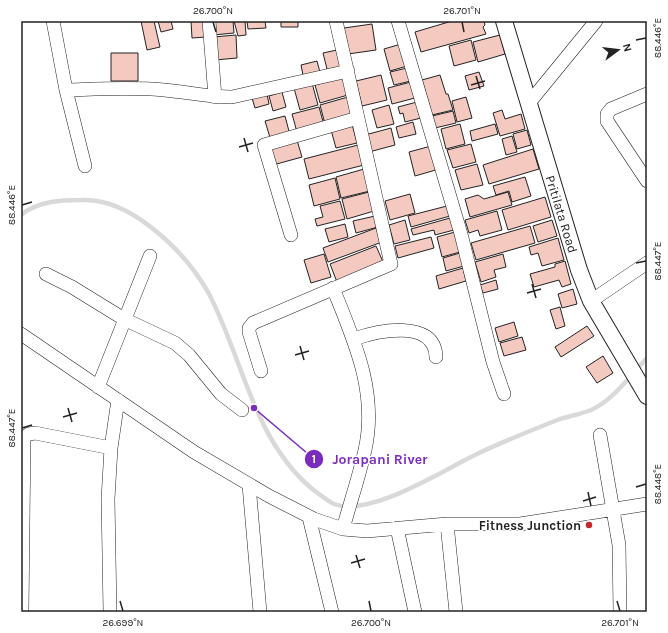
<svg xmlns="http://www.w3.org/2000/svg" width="668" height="633" font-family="Karla,sans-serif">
  <rect width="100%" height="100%" fill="#fff"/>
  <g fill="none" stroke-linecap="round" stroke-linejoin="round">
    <path stroke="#d9d9d9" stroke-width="4.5" d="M21 215C38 201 61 200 82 200 109 199 132 212 152 228 174 245 194 268 208 292 243 358 252 437 311 488 318 493 327 501 334 504 370 518 445 469 477 454 504 441 532 430 560 419 570 416 581 414 591 410 607 403 620 388 631 376
      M636 370 647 358"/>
  </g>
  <path fill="#f3c9c0" stroke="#222" d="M141 21H154L160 47 147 50Z
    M158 21H171L173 29 161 32Z
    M191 21H205L206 37 192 38Z
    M212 21H233L234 33 213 35Z
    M234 21H245L246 35 238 36Z
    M247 21H265L266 28 248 29Z
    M281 21H298V27H281Z
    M452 21H484L485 25 483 27 486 34 421 52 415 32Z
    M372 24 376 50 348 54 344 28Z
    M236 35 237 58 215 60 213 37Z
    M500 35 505 54 478 62 473 42Z
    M471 40 476 60 454 66 449 46Z
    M401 44 407 66 390 71 384 49Z
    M337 50 341 70 328 73 323 53Z
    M111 53H138V81H111Z
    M317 61 321 76 304 80 301 65Z
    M407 68 411 81 394 85 390 72Z
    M479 72 484 86 469 90 465 76Z
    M381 75 387 100 362 106 356 81Z
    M440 75 446 94H448L453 110 432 115 422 80Z
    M343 77 348 95 320 103 315 85Z
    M411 82 415 98 392 104 388 88Z
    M312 83 318 105 300 110 294 88Z
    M282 92 286 107 273 111 269 96Z
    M267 94 269 104 255 108 252 98Z
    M348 97 353 117 325 124 320 105Z
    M466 97 472 118 457 122 452 101Z
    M417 102 421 118 405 122 403 113 400 114 398 107Z
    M389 105 394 124 377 128 372 110Z
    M319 107 324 125 297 132 292 114Z
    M502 110 505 119 521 114 525 129 500 136 493 113Z
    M453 111 456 123 435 128 432 116Z
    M285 116 290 135 271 141 265 121Z
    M413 122 416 134 399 138 396 127Z
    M352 124 357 143 336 148 331 130Z
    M460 124 465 144 446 149 441 129Z
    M495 124 498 134 472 141 470 131Z
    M391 128 395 145 369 152 365 135Z
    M527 130 531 145 517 149 513 134Z
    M512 136 517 152 506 155 502 139Z
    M296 137 302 157 273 165 267 146Z
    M471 144 476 162 453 168 447 150Z
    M358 145 364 165 309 179 304 159Z
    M431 146 439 169 415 176 409 152Z
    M533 149 539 169 489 184 483 165Z
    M477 164 483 185 461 190 455 170Z
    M364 169 370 191 341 198 336 177Z
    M525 177 531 196 512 202 509 191 496 195 493 186Z
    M335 178 340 199 314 206 309 185Z
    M369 192 374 211 347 219 342 199Z
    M508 192 512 205 470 217 465 199 478 195 484 199Z
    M410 194 415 213 390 220 385 201Z
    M545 197 551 217 508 230 502 210Z
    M340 201 345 219 317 226 315 219 323 217 320 206Z
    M447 206 450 216 411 227 408 216Z
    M497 211 502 230 480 236 478 230 469 233 465 220Z
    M375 216 378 227 356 233 353 221Z
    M450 218 454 230 435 235 434 230 413 235 411 229Z
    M405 220 410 240 394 244 389 225Z
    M552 220 557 236 538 242 533 226Z
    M345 224 348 237 329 242 325 229Z
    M530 226 535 243 476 260 471 243Z
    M376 228 382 242 328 262 323 248Z
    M455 232 460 252 442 257 437 237Z
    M431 237 434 248 398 258 395 246Z
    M558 238 564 260 542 266 538 253 531 255 529 247Z
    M376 246 384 264 337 282 330 264Z
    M460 253 464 266 446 271 443 258Z
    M324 254 331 277 311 283 304 260Z
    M503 254 506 267 494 270 496 277 481 282 475 262Z
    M565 261 571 284 562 287 559 280 534 287 530 274 555 267V264Z
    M463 268 466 281 439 289 436 276Z
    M496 280 498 289 483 293 480 285Z
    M573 289 577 304 562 308 558 294Z
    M560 307 565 326 556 329 550 310Z
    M514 322 518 336 499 342 495 328Z
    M587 326 594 336 561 357 555 347Z
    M522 337 526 350 504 356 500 343Z
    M603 356 613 373 597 383 586 367Z"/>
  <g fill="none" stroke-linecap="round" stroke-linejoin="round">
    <g stroke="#222" stroke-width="14">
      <path id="minor" d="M53 21 66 90 85 166
        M209 21 215 97
        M398 21 461 234 493 362 504 394
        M66 90C99 89 132 87 164 90 187 92 209 97 232 97L348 71
        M647 94 611 109 607 114V121L647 181
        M529 103 596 21
        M291 235 264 145 358 118
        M46 274 72 287 124 319 175 343 189 355 221 394 242 410
        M333 288C354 340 378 392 365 450 359 477 350 503 343 529
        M591 301 647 263
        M21 334 194 452 269 496 314 519 343 529 367 531 447 524H520L647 504
        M354 339C377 331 435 318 436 357
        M261 371 249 332V328L253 323 391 264 336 21
        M98 387 150 256
        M600 435 619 545 620 612
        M249 485 260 612
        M309 517 332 612
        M447 524 456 612
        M397 528 415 612
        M22 612 24 437 29 434 35 433 111 448
        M110 612 108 499 111 448 118 400"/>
    </g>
    <g stroke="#222" stroke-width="18">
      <path id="tertiary" d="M504 21 579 270 591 301 647 396"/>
    </g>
    <use href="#minor" stroke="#fff" stroke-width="13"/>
    <use href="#tertiary" stroke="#fff" stroke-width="16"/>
  </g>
  <path fill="none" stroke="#222" stroke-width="1.5" d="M213 22 216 32M462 22 464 32M636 40 646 38M476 76 480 89M471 85 485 81M244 138 248 152M239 147 253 143M22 205 32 202M636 263 646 261M532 284 536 298M527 293 541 289M300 346 304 360M295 355 309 351M68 408 72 422M63 417 77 413M22 428 32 425M636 487 646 484M588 492 591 506M583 501 596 497M356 555 360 568M351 563 365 559M120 601 123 611M369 601 371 611M617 601 620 611"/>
  <circle fill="#c62828" stroke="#fff" stroke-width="1.5" cx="589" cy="525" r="4"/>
  <g text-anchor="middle" stroke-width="3" stroke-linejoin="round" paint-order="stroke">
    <g font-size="13" fill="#222" stroke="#fff">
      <text transform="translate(562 214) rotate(73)" y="5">Pritilata Road</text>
    </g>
    <g font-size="13" font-weight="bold" fill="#222" stroke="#fff" text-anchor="end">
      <text x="581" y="530">Fitness Junction</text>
    </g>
  </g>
  <path fill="none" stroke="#7b2cbf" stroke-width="1.5" d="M254 408L314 459"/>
  <g fill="#7b2cbf" stroke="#fff" stroke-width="1.5">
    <circle cx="254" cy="408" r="4"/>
    <circle cx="314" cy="459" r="10"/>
  </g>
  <g font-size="12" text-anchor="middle" font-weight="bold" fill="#fff">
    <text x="314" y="463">1</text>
  </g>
  <g font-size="14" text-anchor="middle" font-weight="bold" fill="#7b2cbf" stroke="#fff" stroke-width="3" stroke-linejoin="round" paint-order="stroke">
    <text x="380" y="464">Jorapani River</text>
  </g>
  <rect width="668" height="633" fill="none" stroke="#ffffff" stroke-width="44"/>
  <g transform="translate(618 50) rotate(75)" stroke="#ffffff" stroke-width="3" paint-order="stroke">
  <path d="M0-3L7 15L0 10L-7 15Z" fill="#222222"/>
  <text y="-6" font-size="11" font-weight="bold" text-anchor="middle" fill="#222222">N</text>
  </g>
  <rect x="22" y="22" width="624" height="589" fill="none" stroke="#222" stroke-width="1.5"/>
  <g font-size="10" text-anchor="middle" fill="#222">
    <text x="213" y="14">26.700°N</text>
    <text x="462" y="14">26.701°N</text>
    <text transform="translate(657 38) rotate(-90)" y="4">88.446°E</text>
    <text transform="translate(11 205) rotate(-90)" y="4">88.446°E</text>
    <text transform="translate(657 261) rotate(-90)" y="4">88.447°E</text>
    <text transform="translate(11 428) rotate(-90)" y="4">88.447°E</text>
    <text transform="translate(657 484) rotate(-90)" y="4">88.448°E</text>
    <text x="123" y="626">26.699°N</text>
    <text x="371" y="626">26.700°N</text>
    <text x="620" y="626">26.701°N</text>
  </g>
</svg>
